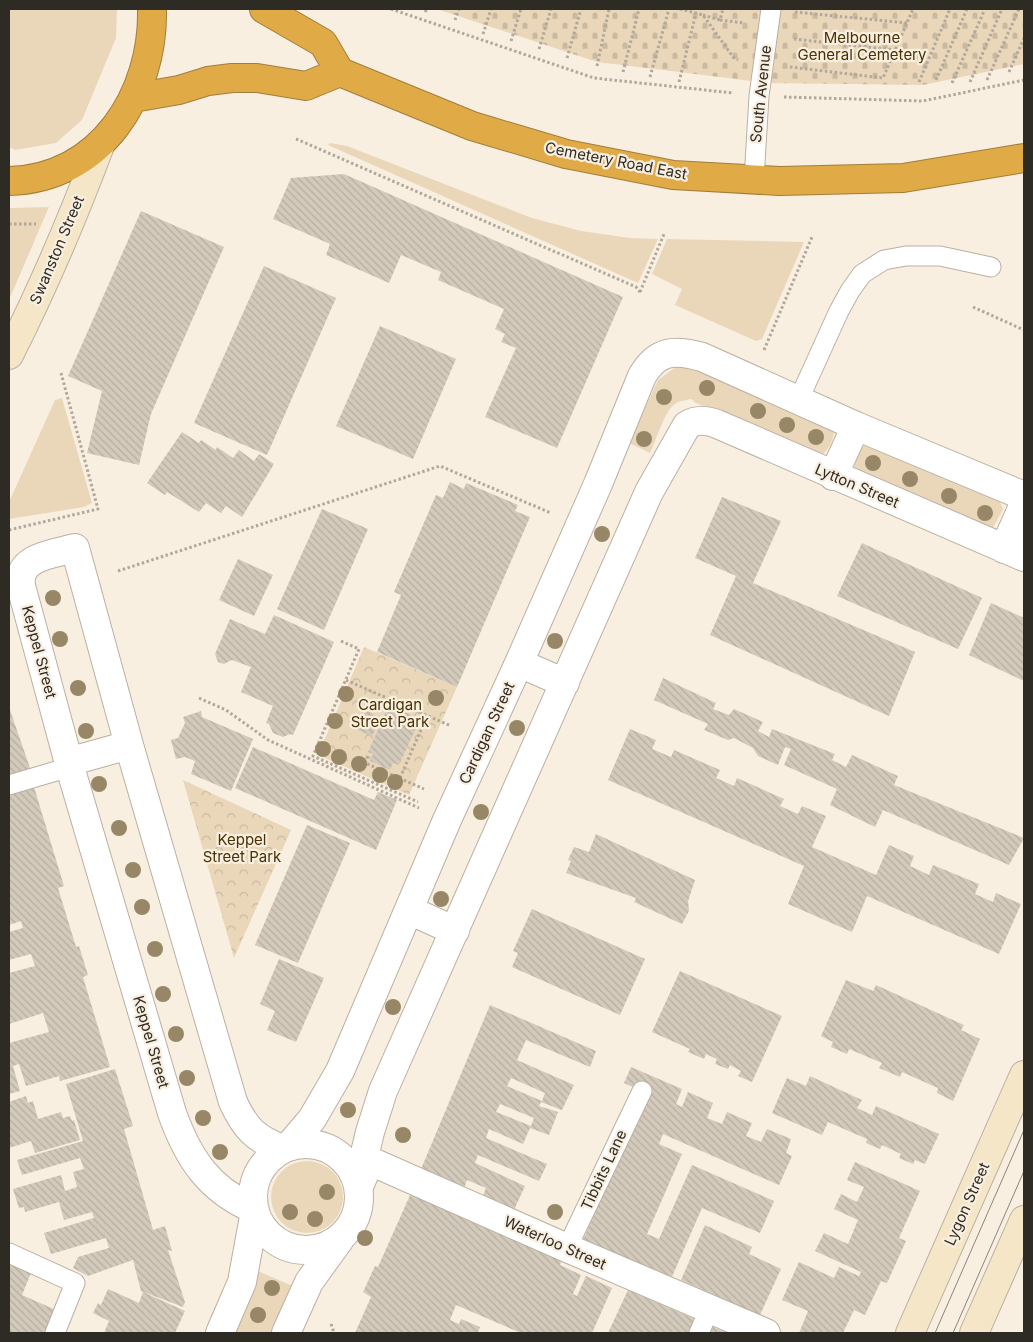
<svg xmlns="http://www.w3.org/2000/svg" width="1033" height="1342" font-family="Inter,sans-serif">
  <defs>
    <pattern id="cemetery-stones" width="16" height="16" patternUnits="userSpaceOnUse" patternTransform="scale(1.25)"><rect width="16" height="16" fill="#ead7ba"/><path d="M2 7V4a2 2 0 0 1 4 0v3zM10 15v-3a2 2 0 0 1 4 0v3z" fill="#c9b9a0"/></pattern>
    <pattern id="park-crowns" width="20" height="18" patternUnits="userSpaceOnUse" patternTransform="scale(1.25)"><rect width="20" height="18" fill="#ead7ba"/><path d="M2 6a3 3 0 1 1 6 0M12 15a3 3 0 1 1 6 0" fill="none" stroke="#c9b9a0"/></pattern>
    <pattern id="building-back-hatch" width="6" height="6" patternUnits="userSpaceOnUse" patternTransform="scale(1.25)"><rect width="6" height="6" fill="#d3cabb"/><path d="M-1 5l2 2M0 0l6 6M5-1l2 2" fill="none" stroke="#b5aea1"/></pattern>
  </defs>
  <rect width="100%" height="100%" fill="#f9efe0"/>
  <path fill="#ead7ba" d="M9 9H116L117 10 116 38 82 120 56 143 15 150 9 147Z
    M330 143 347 146 532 218 581 231 630 238 658 239 638 283 328 145Z
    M49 207 9 300V208Z
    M667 239 804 242 762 339 756 341 675 305 682 289 652 274Z
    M683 365H691L834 429C835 437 828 452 820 456H815L694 402 693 400 690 399C685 401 680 400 675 404 665 410 656 441 650 453L631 444 630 441 658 380 676 367Z
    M62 398 92 503 84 507 9 519V502L55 400Z
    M866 444 999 500 1003 509 993 528 991 530 855 473C853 463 859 450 866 444Z
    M271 1197a36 36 0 1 1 72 0a36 36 0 1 1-72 0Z
    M258 1271 295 1287 274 1333H230Z"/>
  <path fill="url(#cemetery-stones)" d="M437 9H1024V64L923 85 769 83 597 62Z"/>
  <path fill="url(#park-crowns)" d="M364 647 457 687 409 795 318 755Z
    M183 780 291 830 234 958Z"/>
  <path fill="url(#building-back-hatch)" fill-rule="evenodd" d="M344 174 623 297 557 448 485 417 516 348 501 342 505 334 495 329 504 309 438 280 441 272 401 255 389 283 326 255 330 244 273 219 291 178Z
    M141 211 224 247 151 414 139 465 87 453 102 391 68 376Z
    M264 266 336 298 267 455 194 423Z
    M380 326 456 359 413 459 336 426Z
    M182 432 199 443 201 440 216 450 217 447 233 458 239 450 254 461 259 454 274 464 242 517 226 506 221 513 206 503 199 512 167 492 165 495 147 483Z
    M450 482 464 489 466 483 518 505 515 511 530 517 457 687 377 652 401 595 394 592 436 495 443 498Z
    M722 497 781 521 753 583 915 652 889 716 710 635 736 576 695 558Z
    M322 509 368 529 324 630 277 609Z
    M862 543 982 598 958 649 837 596Z
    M238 559 273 575 254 616 219 600Z
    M991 603 1024 618V681L969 655Z
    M274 615 334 642 293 735 290 734 283 737 273 733 269 724 266 723 273 706 241 692 251 667 232 660 224 664 218 662 215 654 230 619 265 634Z
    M663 678 716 703 713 709 729 715 734 709 763 722 758 731 769 737 772 729 835 754 832 760 846 767 852 755 898 776 894 785 1024 838 1009 865 883 810 875 827 830 805 837 789 784 765 791 749 785 747 778 765 758 756 753 748 734 738 728 740 704 730 708 724 654 700Z
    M389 705 420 719 399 765 393 763 390 770 370 761 373 754 368 752Z
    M9 707 31 771 9 776Z
    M201 711 202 717 253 739 231 791 191 774 195 761 185 757 176 759 171 740 178 738 185 723 183 717Z
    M367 712 381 718 372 736 358 730Z
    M630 729 656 740 652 749 671 757 674 750 720 770 716 778 734 786 737 778 784 799 780 806 798 814 802 806 826 816 812 847 876 875 889 845 914 856 910 866 929 875 933 865 979 884 975 894 993 902 996 893 1021 904 999 954 867 896 852 932 788 904 804 866 608 780Z
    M253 747 374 800 378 792 397 800 376 850 235 788Z
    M34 787 64 886 58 888 76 947 79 946 88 975 83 977 110 1067 60 1081 59 1076 26 1086 19 1064 13 1066 20 1091 9 1094V1043L49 1032 43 1013 9 1024V973L35 966 31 954 9 960V932L23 928 21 921 9 925V794Z
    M307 825 350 843 298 963 255 945Z
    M596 834 695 880 688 901 689 911 682 924 634 902 636 898 566 873 571 861 568 860 574 847 589 852Z
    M532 909 645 959 620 1015 512 967 518 953 513 951Z
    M279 959 324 978 296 1042 267 1030 275 1011 260 1004Z
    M680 971 782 1016 752 1082 738 1076 741 1071 730 1065 728 1069 715 1064 717 1059 706 1054 704 1059 688 1052 690 1049 652 1032Z
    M846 980 873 991 876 985 964 1025 961 1030 980 1039 953 1101 937 1093 938 1088 902 1072 900 1077 879 1068 882 1063 849 1049 847 1054 831 1047 833 1042 821 1036Z
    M490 1005 596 1051 590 1067 526 1040 517 1060 574 1085 562 1110 541 1102 539 1106 558 1112 549 1135 530 1128 523 1144 489 1129 486 1138 547 1164 539 1181 478 1155 475 1163 525 1186 513 1212 482 1198 486 1188 467 1180 464 1188 421 1169ZM511 1078 545 1093 542 1101 507 1086ZM500 1104 534 1118 531 1126 496 1112Z
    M631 1067 682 1089 676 1104 682 1107 688 1092 713 1103 707 1118 722 1124 727 1112 752 1123 746 1136 761 1142 767 1129 791 1139 786 1153 792 1156 779 1185 663 1134 659 1144 682 1154 647 1234 659 1239 692 1165 774 1201 760 1233 702 1208 671 1279 583 1240 647 1093 624 1083Z
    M115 1069 133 1126 124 1129 153 1230 165 1226 172 1251 168 1250 185 1302 183 1307 141 1291 133 1260 88 1276 73 1268 78 1257 109 1248 106 1238 51 1254 44 1233 94 1218 92 1212 64 1220 59 1202 25 1212 24 1207 19 1208 13 1189 61 1175 65 1191 77 1187 73 1172 84 1169 80 1158 22 1175 17 1160 83 1141 66 1084Z
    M810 1076 862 1100 857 1108 872 1115 876 1106 939 1134 925 1164 915 1160 913 1164 899 1158 901 1154 882 1145 880 1149 866 1143 867 1139 828 1122 822 1135 772 1113 787 1078 806 1086Z
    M26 1096 28 1103 33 1101 38 1119 61 1112 63 1118 70 1116 72 1121 74 1120 80 1140 35 1153 31 1141 9 1148V1102Z
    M855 1162 920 1191 899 1238 906 1241 887 1283 881 1281 865 1315 854 1310 843 1333H799L808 1311 782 1300 799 1262 834 1278 839 1267 859 1276 861 1272 815 1251 824 1233 848 1244 858 1220 834 1209 841 1194 857 1202 864 1187 847 1180Z
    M411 1193 562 1259 560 1265 581 1275 573 1294 577 1296 586 1276 612 1288 592 1333H521L456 1305 450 1320 459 1324 461 1319 480 1327 478 1333H355L371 1297 363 1292 375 1266 378 1267Z
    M705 1225 752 1247 749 1254 781 1269 760 1315 681 1280Z
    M9 1264 31 1273 22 1295 56 1310 46 1333H9Z
    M108 1289 139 1303 143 1292 185 1311 175 1333H104L109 1321 93 1313 98 1303 101 1305Z
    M628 1290 699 1321 694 1333H608Z
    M711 1326 727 1333H708Z"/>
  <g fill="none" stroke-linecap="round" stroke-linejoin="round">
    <g stroke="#bab0a2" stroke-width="21">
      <path id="lane" d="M754 180 759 96 771 9
        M799 399 839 311 850 291 862 274 884 260 906 256H940L991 267
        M9 785 70 767
        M567 1248 642 1091
        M9 1253 75 1283 55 1333
        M699 1333 709 1310"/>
    </g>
    <g stroke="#bab0a2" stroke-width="30">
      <path id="street" d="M833 476 856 426
        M1004 549 1024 504
        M519 663 565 683
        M68 762 129 745
        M409 910 455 931
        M253 1197a53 53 0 1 1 106 0a53 53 0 1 1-106 0Z
        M289 1146 312 1119 340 1071 447 820 519 663 598 484 642 376C657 350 675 349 702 357L856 426 1024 496
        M358 1182 370 1132 383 1091 649 492 687 425C697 419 706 420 717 424L1024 557
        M360 1184 370 1161 567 1248 766 1333
        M254 1209C209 1190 188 1158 172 1113L70 767 21 586C17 556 54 554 75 548L129 745 233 1102C245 1128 255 1139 283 1149
        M220 1333 242 1282 255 1211
        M286 1333 309 1282 340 1239"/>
    </g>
    <g stroke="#bab0a2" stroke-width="30">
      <path id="secondary" d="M9 355C44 286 74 215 101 143
        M910 1333 1024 1075
        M974 1333 1024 1220"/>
    </g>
    <g stroke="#a27d3b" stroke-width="30">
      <path id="highway" d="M264 9 323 43 340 72 472 126 566 154 673 175 780 181 903 178 1024 158
        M133 98 179 90 208 81 232 78H257L306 86 340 72
        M9 181C101 179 154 94 152 9"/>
    </g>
    <path stroke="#b0a89c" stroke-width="3" stroke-dasharray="2.5 2.5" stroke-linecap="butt" d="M391 9 594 78 733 93
      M680 9 703 15 733 57 738 60
      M425 12 427 9
      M795 12 907 23
      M703 15 720 20 723 9
      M455 20 459 9
      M720 20 744 23
      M483 34 491 9
      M794 39 895 50
      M511 41 521 9
      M539 49 551 9
      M567 58 581 9
      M597 66 609 9
      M790 67 883 78 913 9
      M623 72 639 9
      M1009 72 1024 38
      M650 77 669 9
      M936 80 967 9
      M987 80 1019 9
      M679 82 696 13
      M919 82 950 9
      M970 82 1002 9
      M952 83 985 9
      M784 97 923 101 1024 80
      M296 139 636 287 640 292
      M9 224H36
      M640 292 664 234
      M973 307 1024 330
      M764 350 812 237
      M9 530 98 509 61 373
      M118 571 440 466 551 513
      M341 641 359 649 313 756 418 802
      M346 680 451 726
      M199 698 226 710 268 740 419 808
      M368 756 365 763 424 789
      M400 778 427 716
      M331 1324 334 1333"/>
    <use href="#lane" stroke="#fff" stroke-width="19"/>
    <use href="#street" stroke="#fff" stroke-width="28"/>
    <use href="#secondary" stroke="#f6e6c8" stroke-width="28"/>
    <use href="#highway" stroke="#e0aa47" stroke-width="28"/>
    <path stroke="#8c857b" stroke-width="1" d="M935 1333 1024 1130
      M953 1333 1024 1171"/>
  </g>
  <g fill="#988766">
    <circle cx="707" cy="388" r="8"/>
    <circle cx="664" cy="397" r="8"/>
    <circle cx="758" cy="411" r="8"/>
    <circle cx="787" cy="425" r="8"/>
    <circle cx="816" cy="437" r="8"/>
    <circle cx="644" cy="439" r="8"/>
    <circle cx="873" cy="463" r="8"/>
    <circle cx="910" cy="479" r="8"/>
    <circle cx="949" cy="496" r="8"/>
    <circle cx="985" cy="513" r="8"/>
    <circle cx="602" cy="534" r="8"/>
    <circle cx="53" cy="598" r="8"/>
    <circle cx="60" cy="639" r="8"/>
    <circle cx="555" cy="641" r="8"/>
    <circle cx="78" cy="688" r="8"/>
    <circle cx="346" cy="694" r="8"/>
    <circle cx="436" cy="698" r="8"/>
    <circle cx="335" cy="721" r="8"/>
    <circle cx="517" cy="728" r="8"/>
    <circle cx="86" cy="731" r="8"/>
    <circle cx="323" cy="749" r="8"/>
    <circle cx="339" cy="757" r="8"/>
    <circle cx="359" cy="764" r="8"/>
    <circle cx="380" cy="775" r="8"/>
    <circle cx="395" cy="782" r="8"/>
    <circle cx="99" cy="784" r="8"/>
    <circle cx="481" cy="812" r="8"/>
    <circle cx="119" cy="828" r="8"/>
    <circle cx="133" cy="870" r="8"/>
    <circle cx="441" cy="899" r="8"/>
    <circle cx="142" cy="907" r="8"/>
    <circle cx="155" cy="949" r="8"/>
    <circle cx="163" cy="994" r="8"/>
    <circle cx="393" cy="1007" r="8"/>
    <circle cx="176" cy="1034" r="8"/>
    <circle cx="187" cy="1078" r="8"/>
    <circle cx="348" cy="1110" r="8"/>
    <circle cx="203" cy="1118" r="8"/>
    <circle cx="403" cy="1135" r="8"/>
    <circle cx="220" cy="1152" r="8"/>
    <circle cx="327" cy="1192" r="8"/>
    <circle cx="290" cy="1212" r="8"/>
    <circle cx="555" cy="1212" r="8"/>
    <circle cx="315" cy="1219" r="8"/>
    <circle cx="365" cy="1238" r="8"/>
    <circle cx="272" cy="1288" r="8"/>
    <circle cx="258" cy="1315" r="8"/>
  </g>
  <g text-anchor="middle" stroke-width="4.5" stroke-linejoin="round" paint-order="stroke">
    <g font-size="15" fill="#483203" stroke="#f9efe0">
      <text x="862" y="43">Melbourne<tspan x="862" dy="17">General Cemetery</tspan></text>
      <text x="390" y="710">Cardigan<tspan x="390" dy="17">Street Park</tspan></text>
      <text x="242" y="845">Keppel<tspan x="242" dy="17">Street Park</tspan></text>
    </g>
    <g font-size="15" fill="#2e2a24" stroke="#f9efe0">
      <text transform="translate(761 94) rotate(-84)" y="5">South Avenue</text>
      <text transform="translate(616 161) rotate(11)" y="5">Cemetery Road East</text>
      <text transform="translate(57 250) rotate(-67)" y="5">Swanston Street</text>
      <text transform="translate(857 486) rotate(23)" y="5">Lytton Street</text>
      <text transform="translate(39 652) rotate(75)" y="5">Keppel Street</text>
      <text transform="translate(487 733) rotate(-65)" y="5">Cardigan Street</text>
      <text transform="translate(151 1042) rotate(74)" y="5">Keppel Street</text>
      <text transform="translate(604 1170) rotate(-65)" y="5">Tibbits Lane</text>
      <text transform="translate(967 1204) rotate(-66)" y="5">Lygon Street</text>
      <text transform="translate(555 1243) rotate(24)" y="5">Waterloo Street</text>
    </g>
  </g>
  <rect width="1033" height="1342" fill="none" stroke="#2e2a24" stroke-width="20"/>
</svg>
